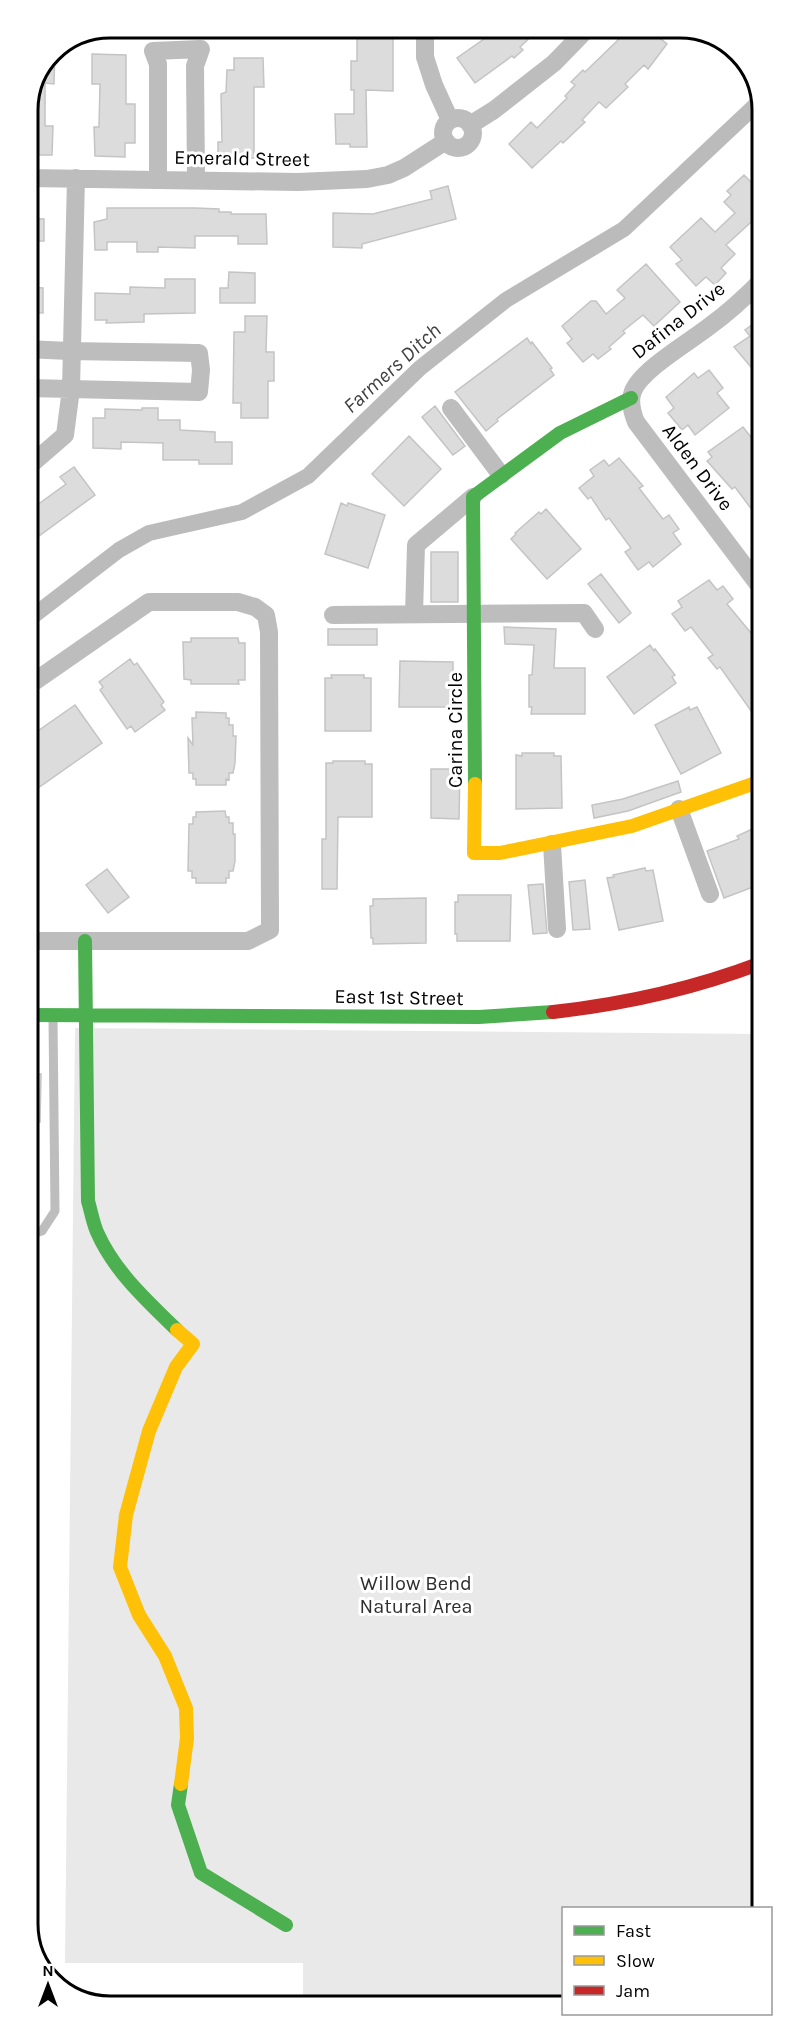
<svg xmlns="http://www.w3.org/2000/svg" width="790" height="2033" font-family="Karla,sans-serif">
  <rect width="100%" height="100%" fill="#fff"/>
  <path fill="#e9e9e9" d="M75 1028 762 1034 763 1908H564L563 2004 303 2005V1963H65Z"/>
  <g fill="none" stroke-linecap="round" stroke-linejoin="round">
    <path stroke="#bbb" stroke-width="16" d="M28 620 119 550 149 533 242 512 308 476 420 368 506 300 624 229 760 101"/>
  </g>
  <path fill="#dcdcdc" stroke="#c4c4c4" stroke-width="1.5" d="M357 27H393V91L366 90 367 147H350V144H336L335 114H354V90H351V61H357Z
    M485 27H541L520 47 523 50 514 58 512 56 475 83 457 58 491 34Z
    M628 27H646L667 44 648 69 644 65 625 84 628 87 606 108 599 102 582 120 585 122 563 143 561 141 532 168 509 144 531 122 537 128 567 98 565 96 575 85 571 82 583 70 585 72 617 41Z
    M55 49 54 84 45 83V126H53L52 155H27V104L51 51Z
    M92 54 126 55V104H135V143H125V157L95 156 94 127H99L100 84H92Z
    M234 58H263L264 87H254V158H221V155H218V142H222L221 94 226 92 227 70H234Z
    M744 175 760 191V214L726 245 735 254 721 268 726 273 715 285 706 277 696 286 676 264 682 260 670 247 701 218 715 232 735 213 724 202 731 195 727 191Z
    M448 186 456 219 362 244V248L333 247V213L373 214 432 199 430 191Z
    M107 208H195L219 209V212H231V214H266L267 244H238V236H195V248L158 247V252H137V242H107V250H95L94 222 107 219Z
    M27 218 44 219V241H27Z
    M646 264 680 302 654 326 643 315 623 331 625 333 609 347 611 349 598 359 593 354 583 362 567 343 572 339 562 326 591 301H596L606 314 625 298 617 290Z
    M229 272 255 273V303H220V288H228Z
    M165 279H195V313L144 314V322L106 323 107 320H95V293L130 294V287L165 288Z
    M27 287 43 288V313L27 312Z
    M245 316H267L266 352H274V381H268V418H241V403H233L234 332H245Z
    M760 319V332L761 379 734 347 750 336 745 330Z
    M527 338 531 344 532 342 552 368 550 369 554 375 497 419 498 421 486 431 455 392Z
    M709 370 723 388 717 393 729 408 695 435 688 425 682 430 668 413 674 408 666 397 694 373 698 378Z
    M435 406 465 446 453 455 422 417Z
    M142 408H158V420H180V430L215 432V442H232V464H199V460H163V443L121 442V449L93 448V418H105V409L142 410Z
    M743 427 761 450V522L735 487 732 489 707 461 712 457 708 452Z
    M409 436 441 469 404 506 372 474Z
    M619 458 643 486 639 488 663 519 669 515 679 529 673 533 681 544 653 567 649 562 638 570 625 552 631 548 609 518 606 520 591 497 588 499 579 488 594 476 590 470 604 460 609 466Z
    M74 467 95 495 28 544V492L37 505 66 484 60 477Z
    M341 503 347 506 348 503 385 515 368 568 325 554Z
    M546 509 581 549 547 579 511 539 516 534 515 533 539 512 541 514Z
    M431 552H458V602H431Z
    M601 574 631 613 619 623 588 584Z
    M709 580 717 590 723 586 733 599 727 604 761 645V725L720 667 717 669 708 658 713 655 691 627 685 631 672 614 682 607 678 601Z
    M504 627 556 629 554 668H585V714H531L532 707H529V675H532L534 645 505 644Z
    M328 629H377V645H328Z
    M191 638H238L239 643H245V680H238L239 684H191V680L184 679 183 642H191Z
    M650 645 654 651 655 649 675 675 672 677 676 683 634 714 607 677Z
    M130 659 134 665 137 663 164 702 161 705 165 710 135 732 131 726 127 729 100 690 103 687 99 682Z
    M400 661 453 662V707H399Z
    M331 675H364V678H371V731H325V678H332Z
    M75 705 102 743 28 795V738Z
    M689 707 690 710 697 707 721 753 681 774 655 725Z
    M196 712 226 713V718H229V725H233V736H236L235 763 233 773H229V780L226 779V785H196V779H193V773H189L188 738 193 745 192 718H196Z
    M522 753H554V756H561L562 808 516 809V755L522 756Z
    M333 761H365V764H372V817H338L337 889H322V839H326V763H333Z
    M431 769H460L459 819 431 818Z
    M678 781 681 792 628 811 594 818 592 805 623 799Z
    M225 811 226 817H229V823H233V834H235V861L233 871H229V878H226V883H196V878H192V871H188L189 824H193V817H196V812Z
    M761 825V884L724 898 707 851 739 839 737 836Z
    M645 868 646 871 653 870 663 921 619 930 607 878 614 877 613 875Z
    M107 869 129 897 108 913 86 885Z
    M585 880 590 929 573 930 569 882Z
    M543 884 547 933 533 934 528 885Z
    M458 895H511L510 941H457V934H455V902H458Z
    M426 898V943L373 944V938H371L370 906H373V899Z
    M29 1074H41L40 1122H29Z"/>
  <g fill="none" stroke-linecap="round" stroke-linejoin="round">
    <path stroke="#bdbdbd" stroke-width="9" d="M29 1235 42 1231 55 1211 53 1017"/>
    <path stroke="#bdbdbd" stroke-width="18" d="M425 27V57L434 85 450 120
      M443 133a15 15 0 1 1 30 0a15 15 0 1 1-30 0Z
      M470 125 494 110 554 63 589 27
      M27 178 298 182 367 179 388 175 404 168 446 141
      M158 179V64L153 51 201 49 195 66 196 180
      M760 282C745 297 729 312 711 325 691 341 642 369 633 391 629 401 632 412 636 422L761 588
      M28 349C85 353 142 351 199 353L201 370 199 392 28 388
      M451 408 501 475
      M28 467 65 435 71 389 76 178
      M414 614 416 545 473 497
      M333 615 584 613 595 629
      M28 686 149 602H238L255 607 266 615 269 632 270 930 248 941H28
      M679 809 710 894
      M552 844 557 929"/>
    <path stroke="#4caf50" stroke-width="14" d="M475 784 473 497 560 433 631 398
      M85 941 88 1201C91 1211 93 1223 97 1232 114 1271 147 1301 177 1330
      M29 1015 479 1017 553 1012
      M181 1784 178 1805 201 1873 286 1925"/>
    <path stroke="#ffc107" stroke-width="14" d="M475 784 474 853H500L632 826 761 781
      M177 1330 193 1344 176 1367 149 1431 126 1515 120 1567 139 1615 165 1656 186 1708 187 1738 181 1784"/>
    <path stroke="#c62828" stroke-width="14" d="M553 1012C625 1004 693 989 761 963"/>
  </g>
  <g text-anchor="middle" stroke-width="6" stroke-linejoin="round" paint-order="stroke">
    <g font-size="20" fill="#000" stroke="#fff">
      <text transform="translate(242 158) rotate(1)" y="7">Emerald Street</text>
      <text transform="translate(678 320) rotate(-38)" y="7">Dafina Drive</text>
      <text transform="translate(698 467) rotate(53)" y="7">Alden Drive</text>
      <text transform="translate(455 730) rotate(-90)" y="7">Carina Circle</text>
      <text transform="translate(399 997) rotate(1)" y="7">East 1st Street</text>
    </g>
    <g font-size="20" fill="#2e2e2e" stroke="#fff">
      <text x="416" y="1590">Willow Bend<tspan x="416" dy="23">Natural Area</tspan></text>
    </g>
    <g font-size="21" font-style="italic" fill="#3f3f3f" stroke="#fff">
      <text transform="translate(392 368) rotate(-42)" y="7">Farmers Ditch</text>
    </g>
  </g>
  <path d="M0 0H790V2033H0ZM110 38H680A72 72 0 0 1 752 110V1924A72 72 0 0 1 680 1996H110A72 72 0 0 1 38 1924V110A72 72 0 0 1 110 38Z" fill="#fff" fill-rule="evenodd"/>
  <path fill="none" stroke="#000" stroke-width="3" d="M110 38H680A72 72 0 0 1 752 110V1924A72 72 0 0 1 680 1996H110A72 72 0 0 1 38 1924V110A72 72 0 0 1 110 38Z"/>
  <rect x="562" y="1907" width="210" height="108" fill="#ffffff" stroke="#999999" stroke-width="1.5"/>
  <rect x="574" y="1926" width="30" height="9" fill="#4caf50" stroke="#999999" stroke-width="1.5"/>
  <text x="616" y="1937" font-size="18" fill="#000000">Fast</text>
  <rect x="574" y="1956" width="30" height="9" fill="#ffc107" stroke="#999999" stroke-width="1.5"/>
  <text x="616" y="1967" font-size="18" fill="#000000">Slow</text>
  <rect x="574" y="1986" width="30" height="9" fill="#c62828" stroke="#999999" stroke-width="1.5"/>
  <text x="616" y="1997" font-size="18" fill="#000000">Jam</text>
  <g transform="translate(48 1985)" stroke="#ffffff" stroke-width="4.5" paint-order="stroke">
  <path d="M0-4.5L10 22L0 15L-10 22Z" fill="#000000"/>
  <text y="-9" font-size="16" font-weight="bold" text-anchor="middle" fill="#000000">N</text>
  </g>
</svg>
